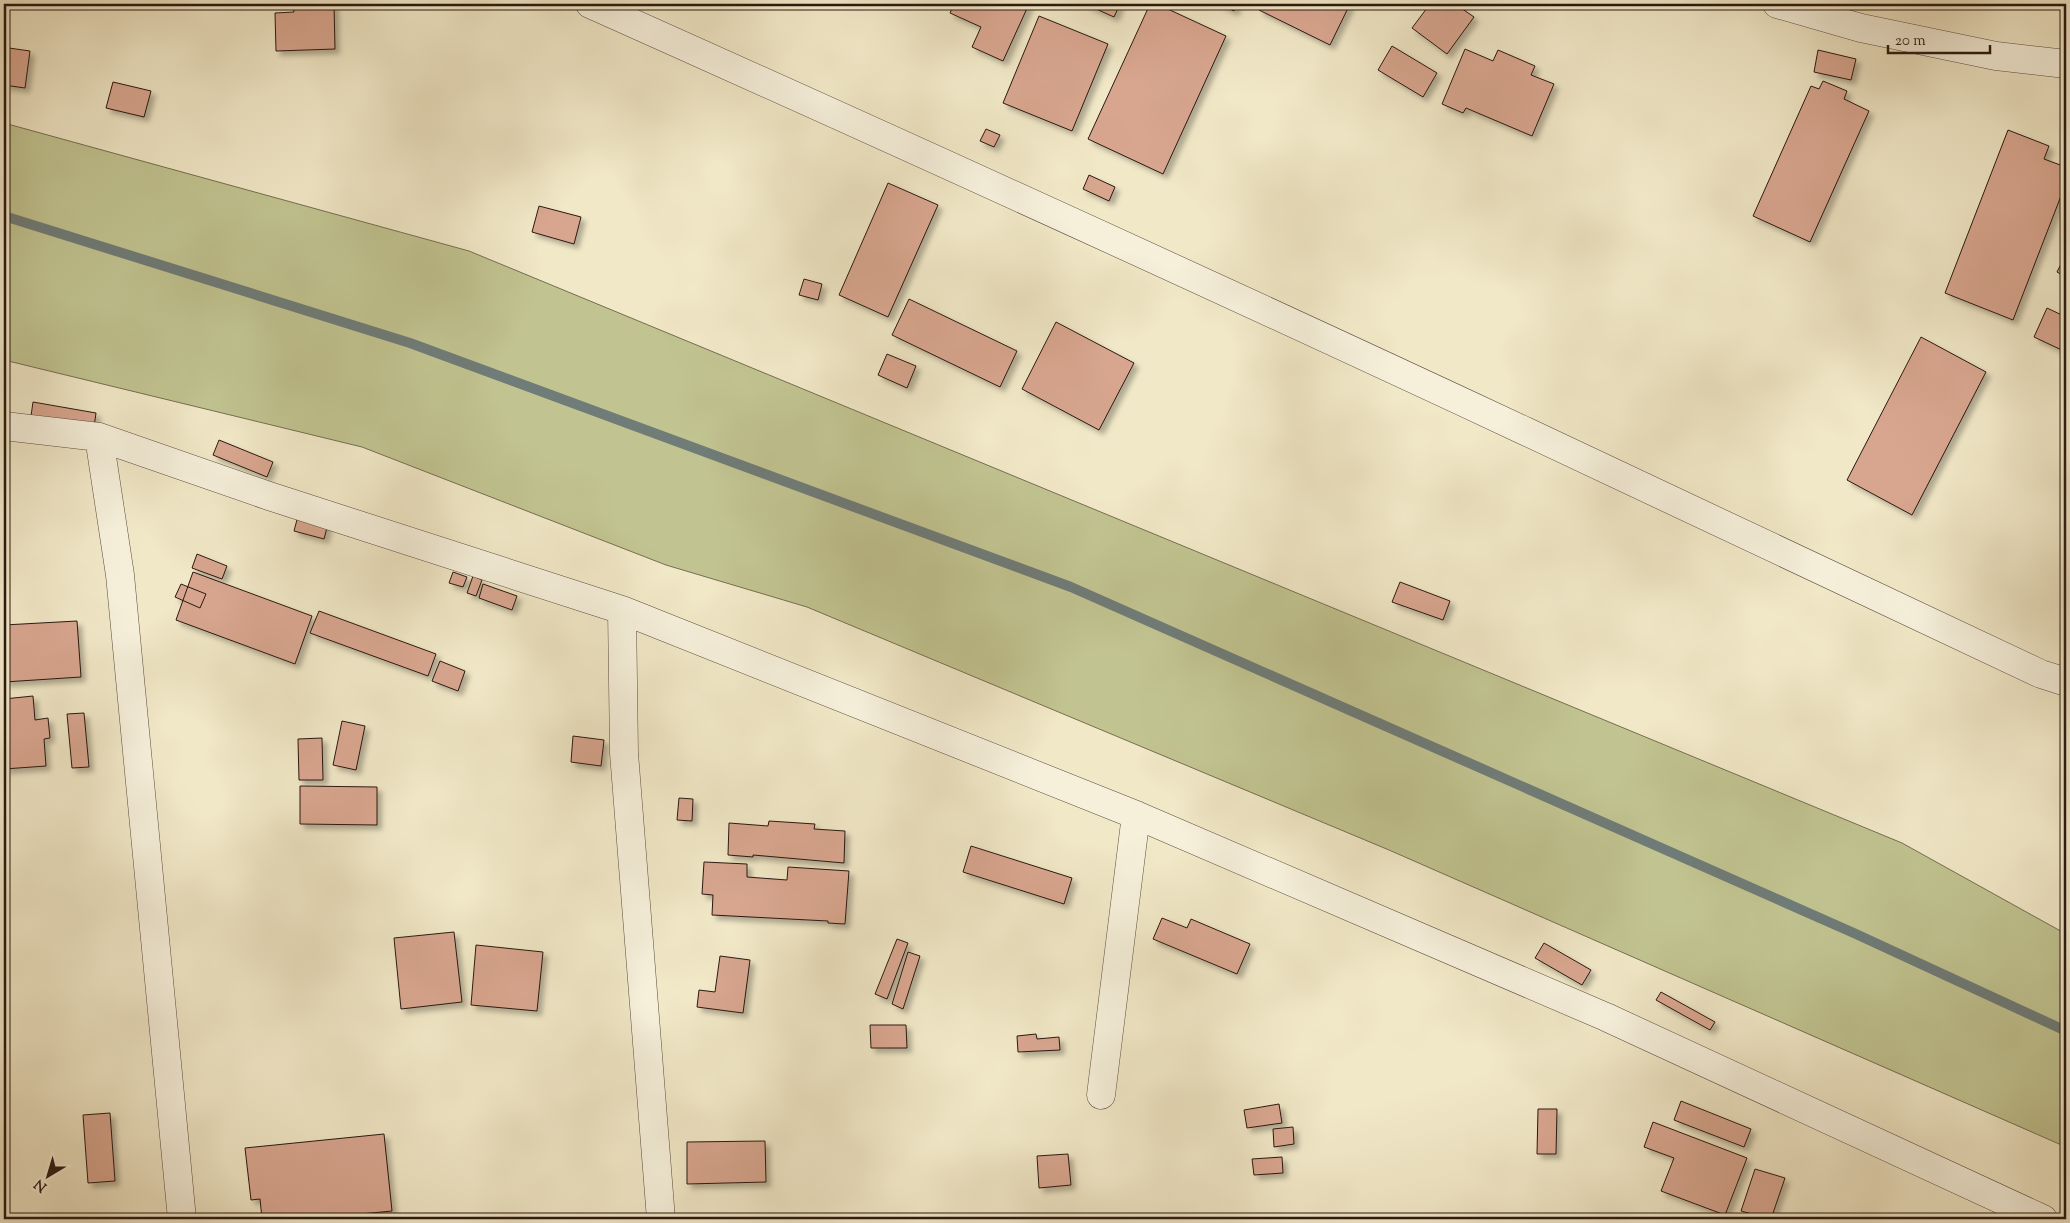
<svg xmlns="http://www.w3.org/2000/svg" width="2070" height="1223" font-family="'Sorts Mill Goudy',serif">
  <defs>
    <filter id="shadow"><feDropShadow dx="4.5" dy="4.5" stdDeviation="2.5" flood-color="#0004"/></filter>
  </defs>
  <rect width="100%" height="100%" fill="#f1e8c7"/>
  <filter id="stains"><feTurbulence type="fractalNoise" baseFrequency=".004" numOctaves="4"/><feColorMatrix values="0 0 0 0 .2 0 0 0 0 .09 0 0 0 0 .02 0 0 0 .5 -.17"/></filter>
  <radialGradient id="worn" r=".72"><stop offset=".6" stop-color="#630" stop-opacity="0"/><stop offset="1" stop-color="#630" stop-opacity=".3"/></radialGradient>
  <path fill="#c1c491" stroke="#766e50" d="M4 123 469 251 1902 843 2066 934V1147L1389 850 807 607 666 565 362 447 4 360Z"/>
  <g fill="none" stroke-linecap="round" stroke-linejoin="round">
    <path stroke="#6f7c78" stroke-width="10" d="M4 216 410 343 1071 587 1856 934 2066 1031"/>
  </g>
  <path fill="#d8a68f" stroke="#2b1810" filter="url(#shadow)" d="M293 4H334L335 49 276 51 275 13 294 12Z
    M954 4H1029L1003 61 972 47 981 27 950 13Z
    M1085 4H1120L1114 17Z
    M1150 4H1157L1226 36 1163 174 1088 139Z
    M1219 4H1237L1234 11Z
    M1262 4H1350L1330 45 1259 10Z
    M1430 4H1455L1474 17 1447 54 1412 28Z
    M1039 16 1108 44 1072 131 1003 103Z
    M1392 46 1437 73 1423 97 1378 70Z
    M9 48 30 51 25 88 4 85Z
    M1465 49 1493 61 1498 50 1535 66 1531 75 1554 84 1532 136 1466 108 1463 113 1442 104Z
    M1818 50 1856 59 1851 80 1814 72Z
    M1823 81 1847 91 1844 99 1869 111 1810 242 1753 216 1811 86 1819 89Z
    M113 82 151 91 144 117 106 108Z
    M986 129 1000 135 994 147 980 141Z
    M2008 130 2049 146 2044 159 2063 166 2066 157V183L2013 320 1945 293Z
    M1089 175 1115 187 1109 201 1083 189Z
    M888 183 938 205 888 317 839 295Z
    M539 206 581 217 574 244 532 232Z
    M2066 254V277L2057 272Z
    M804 279 822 284 818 300 799 295Z
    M909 299 1017 351 1000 387 892 335Z
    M2047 308 2066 317V352L2034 337Z
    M1056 322 1134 363 1099 430 1022 389Z
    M1921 337 1986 372 1912 515 1847 480Z
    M887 354 916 366 907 388 878 375Z
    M33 402 96 413 94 427 31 416Z
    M219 440 273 462 267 477 213 455Z
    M299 512 329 520 324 539 294 531Z
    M197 554 227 566 222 579 192 568Z
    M193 572 312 616 295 664 176 620Z
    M453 572 467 577 463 587 449 583Z
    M473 576 482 580 476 596 467 593Z
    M1400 582 1450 601 1443 620 1392 602Z
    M181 584 206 594 200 608 175 597Z
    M483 584 517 596 512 610 479 598Z
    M319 611 436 654 428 676 310 633Z
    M77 621 81 677 4 682V625Z
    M440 661 465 671 458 691 432 681Z
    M33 696 35 720 48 718 50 738 44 739 46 766 4 769V699Z
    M84 713 89 767 72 768 67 714Z
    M342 721 365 726 356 770 333 765Z
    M573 736 604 740 601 766 571 762Z
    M322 738 323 780H299L298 739Z
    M300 786 377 787V825L300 824Z
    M679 798 693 799 692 821 677 820Z
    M769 821 815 824 814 829 845 831 844 863 753 855V857L728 855 729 823 768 826Z
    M971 846 1072 878 1064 904 963 872Z
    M704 862 747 864V877L787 880 788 867 849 871 845 924 828 923V921L712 915 713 895 702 894Z
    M1162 918 1187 928 1191 919 1250 944 1237 974 1153 939Z
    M454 932 462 1002 401 1009 394 938Z
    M897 939 908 943 887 999 875 994Z
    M1544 943 1591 970 1582 985 1535 958Z
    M476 945 543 952 537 1011 471 1005Z
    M908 952 920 956 903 1009 892 1004Z
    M720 956 750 960 743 1013 697 1007 699 990 715 992Z
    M1661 992 1715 1022 1710 1030 1656 1000Z
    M870 1025H906L907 1048H871Z
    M1036 1034 1037 1039 1059 1037 1060 1050 1018 1052 1017 1036Z
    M1681 1101 1751 1129 1744 1147 1674 1120Z
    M1279 1104 1282 1123 1247 1128 1244 1110Z
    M1538 1109H1557L1556 1154H1537Z
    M110 1113 115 1181 88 1183 83 1115Z
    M1653 1122 1747 1158 1725 1215 1661 1191 1674 1158 1644 1147Z
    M1293 1127 1294 1144 1274 1147 1273 1129Z
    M384 1134 392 1211 308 1219H262L260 1199 251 1200 245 1148Z
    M765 1141 766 1182 687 1184V1142Z
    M1068 1154 1071 1185 1039 1188 1037 1156Z
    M1282 1157 1283 1173 1254 1175 1252 1159Z
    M1755 1169 1785 1178 1771 1219 1741 1211Z"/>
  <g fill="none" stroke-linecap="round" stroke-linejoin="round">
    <g stroke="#5c4c3e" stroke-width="29">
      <path id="minor" d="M590 4C903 144 1215 286 1525 431 1697 511 1868 594 2041 674L2066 682
        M1777 4 1861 28 1996 56 2066 64
        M4 426 99 437 269 496 622 610 1136 815 1606 1017 2043 1219
        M99 437 120 575 182 1219
        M622 610 624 753 661 1219
        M1101 1095 1136 815"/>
    </g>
    <use href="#minor" stroke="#f6f0db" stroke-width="28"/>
  </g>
  <rect width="2070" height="1223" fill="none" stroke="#f1e8c7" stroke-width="20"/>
  <rect x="5" y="5" width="2060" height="1213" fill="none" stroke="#2b1810" stroke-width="2.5"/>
  <rect x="10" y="10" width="2050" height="1203" fill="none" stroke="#2b1810"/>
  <g transform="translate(48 1176) rotate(218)" stroke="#f6f0db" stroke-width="4" paint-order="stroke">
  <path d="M0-4L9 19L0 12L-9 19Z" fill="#2b1810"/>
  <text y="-8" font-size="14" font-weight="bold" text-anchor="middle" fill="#2b1810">N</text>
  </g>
  <path d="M1888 45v8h102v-8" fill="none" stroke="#2b1810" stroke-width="2.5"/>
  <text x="1895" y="45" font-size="15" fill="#2b1810" stroke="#f6f0db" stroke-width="4" paint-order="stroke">20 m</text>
  <rect width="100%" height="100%" filter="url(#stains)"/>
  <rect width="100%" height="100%" fill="url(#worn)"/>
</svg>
